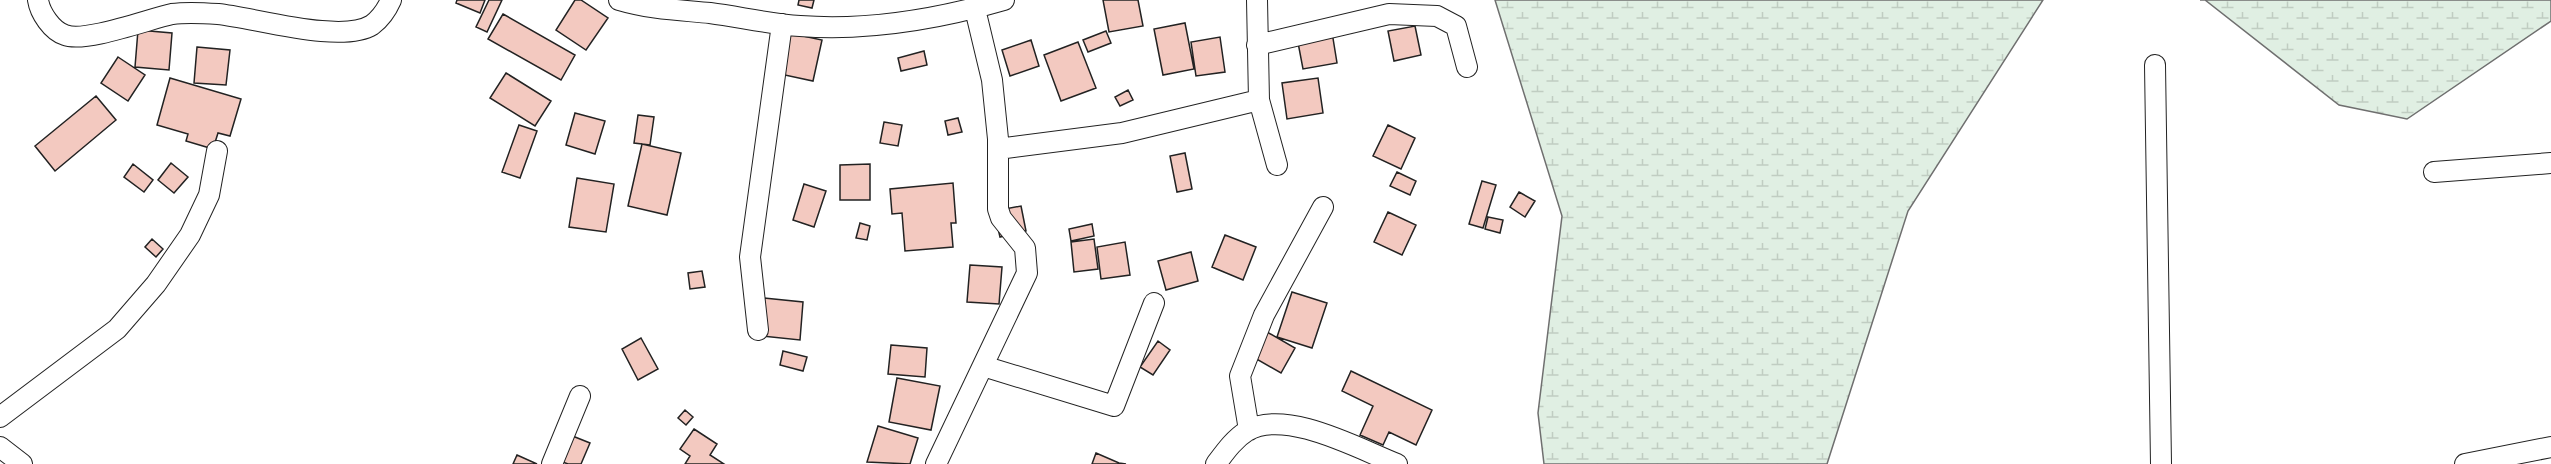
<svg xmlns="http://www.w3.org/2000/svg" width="2551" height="464" font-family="Rubik,sans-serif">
  <defs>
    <pattern id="wetland-marsh" width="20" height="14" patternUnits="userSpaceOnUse" patternTransform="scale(1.5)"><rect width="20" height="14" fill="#e0efe3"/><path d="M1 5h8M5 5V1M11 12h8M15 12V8" fill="none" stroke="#c0cdc2"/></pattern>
  </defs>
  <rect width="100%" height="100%" fill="#fff"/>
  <path fill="url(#wetland-marsh)" stroke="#6f6f6f" stroke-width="1.5" d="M1495 0H2043L1908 211 1827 464H1544L1538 413 1562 216Z
    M2200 0H2551V21L2407 119 2339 105 2205 0Z"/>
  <path fill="#f3c9c0" stroke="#222" stroke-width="1.5" d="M457 0H485L480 13 456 3Z
    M489 0H502L487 32 476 27Z
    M575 0H581L608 18 586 50 556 30Z
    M799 0H814L812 8 798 5Z
    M1103 0H1138L1143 26 1109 32Z
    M503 14 575 55 561 80 488 39Z
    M1185 23 1194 69 1163 75 1154 29Z
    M1331 26 1337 63 1303 69 1296 32Z
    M1415 26 1421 55 1394 61 1388 31Z
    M138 30 172 33 169 70 135 67Z
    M1106 31 1111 43 1088 52 1083 40Z
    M789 33 822 40 813 81 780 74Z
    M1220 37 1225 72 1196 76 1191 42Z
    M1031 40 1039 66 1010 76 1002 50Z
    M1078 42 1096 88 1061 101 1044 55Z
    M197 47 230 50 226 85 194 83Z
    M924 51 927 65 901 71 898 58Z
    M118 57 145 75 128 101 101 83Z
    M506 73 551 101 535 126 490 98Z
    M170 78 241 99 230 136 218 133 213 149 186 141 188 134 157 125Z
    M1318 78 1323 113 1287 119 1282 83Z
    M1128 90 1133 100 1120 106 1115 97Z
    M96 96 116 120 55 171 35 146Z
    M575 113 605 121 595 154 566 145Z
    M638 115 654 117 650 145 634 143Z
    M958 118 962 132 948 135 945 121Z
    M884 122 902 125 898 146 880 143Z
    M519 125 537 131 520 178 502 172Z
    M1388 125 1415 138 1401 169 1373 156Z
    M642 144 681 153 667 215 628 206Z
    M1185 153 1192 189 1177 192 1170 156Z
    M171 163 188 177 174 193 158 180Z
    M133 164 153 180 144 192 124 177Z
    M870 164V200H840V165Z
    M1397 172 1416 181 1410 195 1390 186Z
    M577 178 614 184 606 232 569 227Z
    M1482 181 1496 185 1483 228 1469 224Z
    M953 183 956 223H951L953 247 905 251 902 213 892 214 890 189Z
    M804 184 826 191 814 227 793 220Z
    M1519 192 1535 201 1525 217 1510 207Z
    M1021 206 1026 231 1000 237 994 211Z
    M1388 212 1416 225 1402 255 1374 242Z
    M1488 217 1503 220 1500 233 1485 229Z
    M860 223 870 226 867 240 856 238Z
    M1092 224 1094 236 1071 241 1069 229Z
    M1225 235 1256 247 1243 280 1212 267Z
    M152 239 163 249 156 257 145 247Z
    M1094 239 1098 269 1074 272 1071 242Z
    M1125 242 1130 275 1101 279 1097 247Z
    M1191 252 1198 281 1166 290 1158 261Z
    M970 265 1002 267 999 304 967 302Z
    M702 271 705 287 690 289 688 273Z
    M1292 292 1327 303 1312 348 1277 337Z
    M764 298 803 302 800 340 761 336Z
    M1260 328 1295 348 1281 373 1246 353Z
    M641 338 658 369 638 380 622 349Z
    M1158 341 1170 350 1153 375 1140 367Z
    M891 345 927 348 925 377 888 374Z
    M783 351 807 357 803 371 780 365Z
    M1351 371 1432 410 1416 445 1389 432 1383 445 1360 435 1373 406 1342 391Z
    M897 378 940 386 931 430 889 422Z
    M685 410 693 417 686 425 678 418Z
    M878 426 918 438 910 464 867 462Z
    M694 429 717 444 710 455 724 464H685L690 456 680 449Z
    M570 435 590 443 581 464H568L560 461Z
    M1096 453 1119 463 1126 464H1092Z
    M517 455 537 464H513Z"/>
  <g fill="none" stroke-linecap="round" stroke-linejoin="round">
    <g stroke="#222" stroke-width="22">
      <path id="minor" d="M38 0C40 13 52 31 65 35 85 43 149 19 172 14 186 12 204 13 218 14 256 18 341 44 372 25 380 19 387 9 391 0
        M619 0C649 9 679 10 710 13 740 17 770 24 800 26 868 31 939 19 1004 0
        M1257 0 1259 100 1277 165
        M1257 45 1389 14 1437 16 1456 26 1467 67
        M2155 65 2161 464
        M998 149 1122 133 1259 100
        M2434 172 2551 163
        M758 330 750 257 782 24
        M983 366 1114 406 1154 303
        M0 417 117 329 156 284 190 235 209 195 217 151
        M1249 430 1240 376 1264 315 1323 207
        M0 447 22 464
        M552 464 580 396
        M936 464 1027 273 1025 248 1001 218 998 209V139L992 80 975 9
        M1216 464C1225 452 1234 439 1247 431 1285 408 1359 449 1397 464
        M2465 464 2551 447"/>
    </g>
    <use href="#minor" stroke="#fff" stroke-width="20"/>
  </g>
</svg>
